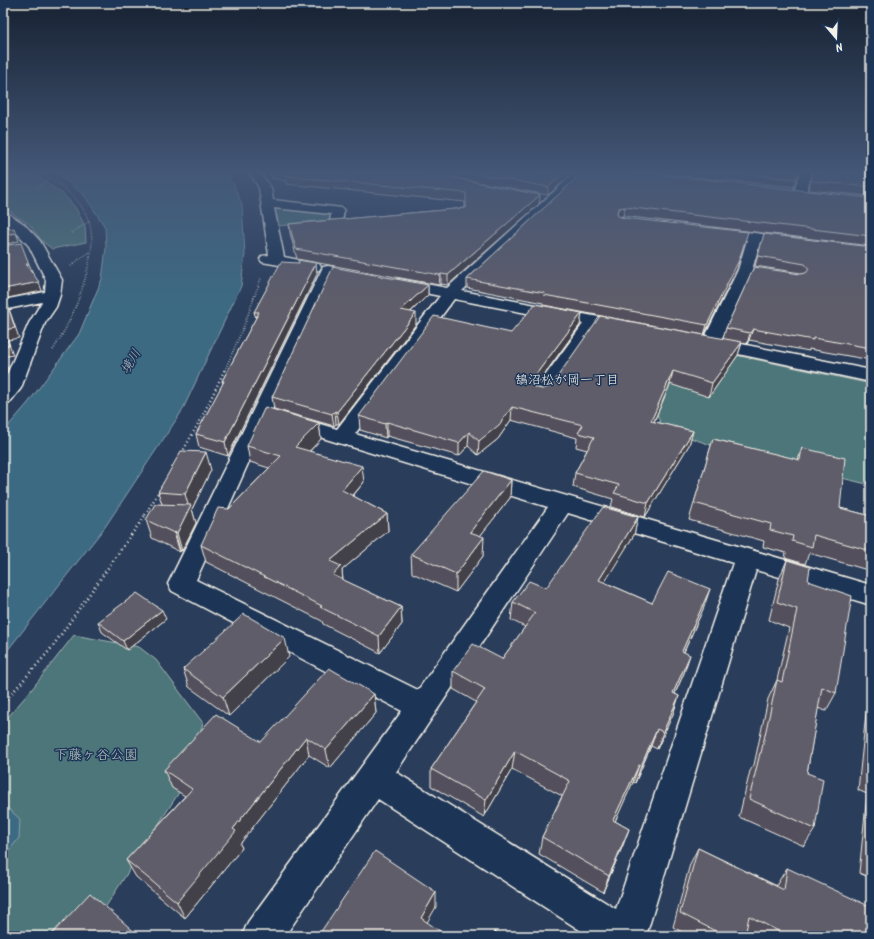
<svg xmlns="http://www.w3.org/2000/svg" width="874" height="939" font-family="Kalam,'Klee One',sans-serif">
  <rect width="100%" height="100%" fill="#2a3d5b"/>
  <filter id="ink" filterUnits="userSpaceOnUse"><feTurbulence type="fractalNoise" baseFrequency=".025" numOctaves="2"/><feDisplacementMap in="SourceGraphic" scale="8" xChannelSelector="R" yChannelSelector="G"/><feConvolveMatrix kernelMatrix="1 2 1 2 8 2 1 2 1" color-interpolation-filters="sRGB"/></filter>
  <g filter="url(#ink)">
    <path fill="#4e767a" stroke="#a1b4b1" d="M3 171H31L64 195 75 207 85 226 86 242 52 249 42 241 29 224 3 207Z
      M272 206 331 213 333 222 275 226Z
      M693 346 871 384V485L728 451 662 428 656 411Z
      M74 635 139 647 156 660 203 723 185 783 87 936H3V723L32 689Z"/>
    <path fill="#3e6a83" stroke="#87a0ab" d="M54 171H220L233 183 242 205 245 254 241 286 182 411 105 527 3 656V432L28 403 79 334 102 279 106 248 105 227 84 195Z
      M3 804 20 819 19 838 3 858Z"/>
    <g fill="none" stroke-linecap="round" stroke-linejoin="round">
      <g stroke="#f4f1e8" stroke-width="3">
        <path id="minor" d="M249 171H259L271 188 273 200 342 208 344 211 341 226H331L330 223 331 214 274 208 284 257 319 264 321 267 319 270 314 271 262 262 260 259 262 256 269 255 259 188Z
          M577 171H589L462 291 625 322 631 323 633 327 631 331 625 332 597 327 548 399 541 401 534 399 531 395 583 324 454 299 355 434 871 585V605L756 570 646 936H589L378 799 285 936H242L248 922 402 711 172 591 168 584 323 267 328 266 333 267 335 270 272 410 337 429 440 296 394 287 391 284 394 281 399 279 447 288ZM267 421 548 507 418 690 196 580ZM568 513 733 563 616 909 396 772Z
          M800 171H812L806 193 804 196H796L794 193Z
          M3 212 7 213 24 224 40 241 62 280 60 295 56 307 45 323 21 388 10 402 3 404V384L29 323 42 302 3 310V300L45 292 46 280 29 246 14 230 3 222Z
          M717 228 792 238 797 239 799 242 797 245 792 246 760 242 752 270 721 340 871 370V382L705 347 702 343 738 270 747 240 712 235 710 232 712 229Z"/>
      </g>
      <path stroke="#f4f1e8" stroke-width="1.5" stroke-dasharray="0.5 1.5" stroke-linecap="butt" d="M39 171C74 192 99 214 90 258
        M10 173 17 178 22 177 15 172H19L26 176 41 173
        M37 189 50 178
        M71 233 90 221
        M81 258 91 251"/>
      <path stroke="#f4f1e8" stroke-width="2" stroke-dasharray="0.5 2" stroke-linecap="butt" d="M71 266 82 257
        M53 350C71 322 84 290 90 257
        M225 370 245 323 261 278"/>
      <path stroke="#f4f1e8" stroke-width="2.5" stroke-dasharray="1 3" stroke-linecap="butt" d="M182 453 205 411 225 369
        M145 515 164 483"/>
      <path stroke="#f4f1e8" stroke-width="3" stroke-dasharray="1 3.5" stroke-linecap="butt" d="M6 700 50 650 146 514"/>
      <path stroke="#f4f1e8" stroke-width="4" stroke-dasharray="1.5 4.5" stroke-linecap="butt" d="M3 704 7 699"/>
      <use href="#minor" fill="#1d3557" fill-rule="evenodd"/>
    </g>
    <path fill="#52505b" stroke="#f4f1e8" d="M271 171H320L340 173 344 172 346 171H424L425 172 431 171H575L548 195 455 178 540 195 539 204 448 285 441 284 439 285 297 259 290 233 289 224 465 208V202L286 184V181L272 178Z
      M584 171 871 198V246L623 216H620L737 269 704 335 543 305V303L467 288V279Z
      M635 171H800L794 187Z
      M812 171H871V196L809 190Z
      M764 234 871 247V360L809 349V351L749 340 747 344 742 343 738 355 709 397 670 384 654 422 693 431 689 445 645 517 611 507 613 499 573 487 575 473 587 450 576 447 577 438 511 420 498 439 478 455 468 446 459 456 387 436 386 438 360 430 359 416 511 333 582 313 580 325 535 387 542 389 723 339 726 328 800 274 801 273 755 266Z
      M298 260 316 263 317 274 228 456 199 447 196 434 223 384 222 381 256 318 254 312 299 263Z
      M428 285V295L411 312 416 324 339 424H336L334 426 274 409 272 397Z
      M319 423 321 439 310 451 364 482 353 496 387 514 388 531 342 570 343 580 401 607 402 624 380 653 323 624 322 621 206 562 201 545 229 509 269 468 250 462 247 446Z
      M713 439 798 460 802 448 840 508 871 516V571L809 553 805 564 785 558 786 553 763 547 764 541 689 520Z
      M211 470 192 509 196 523 182 551 180 550V552L152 538 146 520 162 504 158 492Z
      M511 480 510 498 480 536 483 556 456 592 412 573 411 554Z
      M638 517 634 535 604 582 652 603 704 607 684 652V673L675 694 679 696 673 714 657 749 651 746 635 783 633 782 615 821 629 829 623 845 603 892 539 854 542 837 562 796 512 769 484 817 431 786V769L476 702 453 689V671L502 659 525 627 511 620 513 602 546 588Z
      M787 560 808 581 836 693 826 711 818 708 807 773 815 829 804 846 739 817 750 771 754 765 768 699 777 680 789 628 769 620 779 579Z
      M166 619 127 650 102 632 98 622Z
      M289 657 229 716 189 687 183 669Z
      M871 665V878L859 873 867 794 858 790Z
      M374 694 376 713 330 768 309 755 240 844 242 848 185 918 136 877 126 860 185 796 172 788 164 770 261 742Z
      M698 848 777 886V884L787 868 871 936H749L746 934 745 936H689L673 927 690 864Z"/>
    <path fill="#42414a" stroke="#f4f1e8" d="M452 171H455V178L448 181V173Z
      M567 171H575L548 195V187Z
      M540 195 539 204 448 285V275Z
      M625 207 623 216 618 217 617 212 619 208Z
      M16 233 19 241 3 245V235Z
      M745 241 737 269 704 335 707 325Z
      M316 263 317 274 228 456 225 442Z
      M26 264H29L33 273Z
      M441 274V284L439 285 440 275Z
      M39 282 42 291 3 299V289Z
      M428 285V295L401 321V310Z
      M6 300 19 338 8 340 13 355 3 357 4 330Z
      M416 313V324L339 424 337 412Z
      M582 313 580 325 530 394 531 381Z
      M753 329 749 340 747 344 750 333Z
      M742 342 738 355 709 397 712 383Z
      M3 359 8 369 7 372 3 373Z
      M673 371 670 384 648 435 651 421Z
      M512 407 511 420 498 439 478 455 479 441Z
      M335 411 336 424 334 426 332 414Z
      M387 422V436L386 438 385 424Z
      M319 423 321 439 298 463 295 447Z
      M693 431 689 445 645 517 648 503Z
      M469 432 468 446 459 456V443Z
      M206 452 211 470 192 509 196 523 182 551 177 533 189 508 185 494Z
      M362 466 364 482 344 506 342 490Z
      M511 480 510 498 469 550 470 532Z
      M387 514 388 531 342 570 343 583 335 592 330 561Z
      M638 517 634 535 595 598 599 580Z
      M175 532 180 550V552L174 533Z
      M484 537 483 556 456 592V574Z
      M710 589 704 607 676 669 682 651Z
      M401 607 402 624 380 653 379 636Z
      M162 610 166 619 127 650 123 641Z
      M285 638 289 657 229 716 223 697Z
      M690 655 684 673 667 711 673 693Z
      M374 694 376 713 330 768 326 750Z
      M679 696 673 714 657 749 663 732Z
      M657 729 651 746 635 783 641 766Z
      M306 737 309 755 240 844 242 848 185 918 177 902 233 829Z
      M515 751 512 769 484 817 486 800Z
      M639 765 633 782 608 837 613 820Z
      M629 829 623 845 603 892 609 876Z
      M436 892V907L421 933V918Z"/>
    <path fill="#5f5d6a" stroke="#f4f1e8" d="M274 171H320L340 173 344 172 346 171H423L425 172 431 171H452L448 173 450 177 540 195 448 275 441 274 440 275 296 249 289 224 466 208V193L285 176 288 173Z
      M462 171H567L548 187Z
      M584 171H628L871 198V236L625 207 619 208 617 212 618 216 624 218 748 232 739 260 707 325 544 295 545 293 467 279Z
      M715 171H799L796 179Z
      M813 171H871V187L811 181Z
      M3 222 9 229 14 228 16 233 3 235Z
      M764 234 871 247V348L813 338V340L753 329 750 333 726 328 754 267 800 274 806 273 809 269 805 264 758 256Z
      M21 243 29 264H26L39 282 3 289V246Z
      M298 260 316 263 225 442 196 434 224 381H222L259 312H254L281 262 299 263Z
      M333 267 428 285 401 310 416 313 337 412 335 411 332 414 272 397Z
      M6 300 15 328 4 330 9 345 3 346V301Z
      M535 304 582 313 531 381 534 387 542 389 551 386 600 316 742 342 712 383 673 371 651 421 693 431 648 503 614 493 619 485 575 473 594 437 578 433 583 425 512 407 499 425 479 441 469 432 459 443 387 422 385 424 359 416 434 316 511 333Z
      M265 407 319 423 295 447 362 466 342 490 387 514 330 561 341 566 333 575 401 607 379 636 320 607 322 606 201 545 218 508 229 509 281 456 247 446Z
      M713 439 800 460 802 448 845 458 840 508 871 516V551L814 535 812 547 792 541 793 536 770 530 771 524 694 503Z
      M181 451 206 452 185 494 158 492Z
      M484 471 511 480 470 532 484 537 456 574 411 554Z
      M155 504 191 505 177 533 175 532 174 533 146 520Z
      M603 507 638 517 599 580 652 603 668 572 710 589 682 651 690 655 673 693 679 696 663 732 657 729 641 766 639 765 613 820 629 829 609 876 542 837 570 781 515 751 486 800 431 769 485 689 453 671 473 644 502 659 535 613 513 602 529 581 546 588Z
      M787 560 810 567 808 581 852 596 836 693 822 687 807 773 823 779 815 829 749 799 760 753H761L777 680 782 682 797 609 777 602Z
      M137 593 162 610 123 641 98 622Z
      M244 614 285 638 223 697 183 669Z
      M329 668 374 694 326 750 306 737 233 829 236 831 177 902 126 860 192 789 164 770 216 714 261 742Z
      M871 761V774L870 773Z
      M698 848 784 890 787 868 871 907V936H788L749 916 745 936H725L680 913Z
      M375 851 436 892 421 918 447 936H318Z
      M90 893 139 936H50Z
      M495 931 503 936H493Z"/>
  </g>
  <linearGradient id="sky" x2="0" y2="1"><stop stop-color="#172232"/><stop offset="0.57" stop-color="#445777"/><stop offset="1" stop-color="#445777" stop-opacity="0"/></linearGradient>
  <rect width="874" height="302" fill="url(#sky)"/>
  <g text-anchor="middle" stroke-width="3" stroke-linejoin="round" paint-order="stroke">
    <g font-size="13" font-style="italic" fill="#b4c2c5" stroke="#1d3557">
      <text transform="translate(130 361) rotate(-59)" y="5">境川</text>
    </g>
    <g font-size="13" fill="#f4f1e8" stroke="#1d3557">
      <text x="567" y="384">鵠沼松が岡一丁目</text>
    </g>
    <g font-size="14" fill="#b2c0bc" stroke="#1d3557">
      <text x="96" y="759">下藤ヶ谷公園</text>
    </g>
  </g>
  <rect width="874" height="939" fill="none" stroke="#1d3557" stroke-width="16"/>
  <rect x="8" y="8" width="858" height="923" fill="none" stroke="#f4f1e8" stroke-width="1.5" filter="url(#ink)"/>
  <g transform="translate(836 38) rotate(161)" stroke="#1d3557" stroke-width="3" paint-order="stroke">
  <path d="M0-3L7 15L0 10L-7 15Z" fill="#f4f1e8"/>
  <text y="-6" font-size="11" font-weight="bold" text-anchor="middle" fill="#f4f1e8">N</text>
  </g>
</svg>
